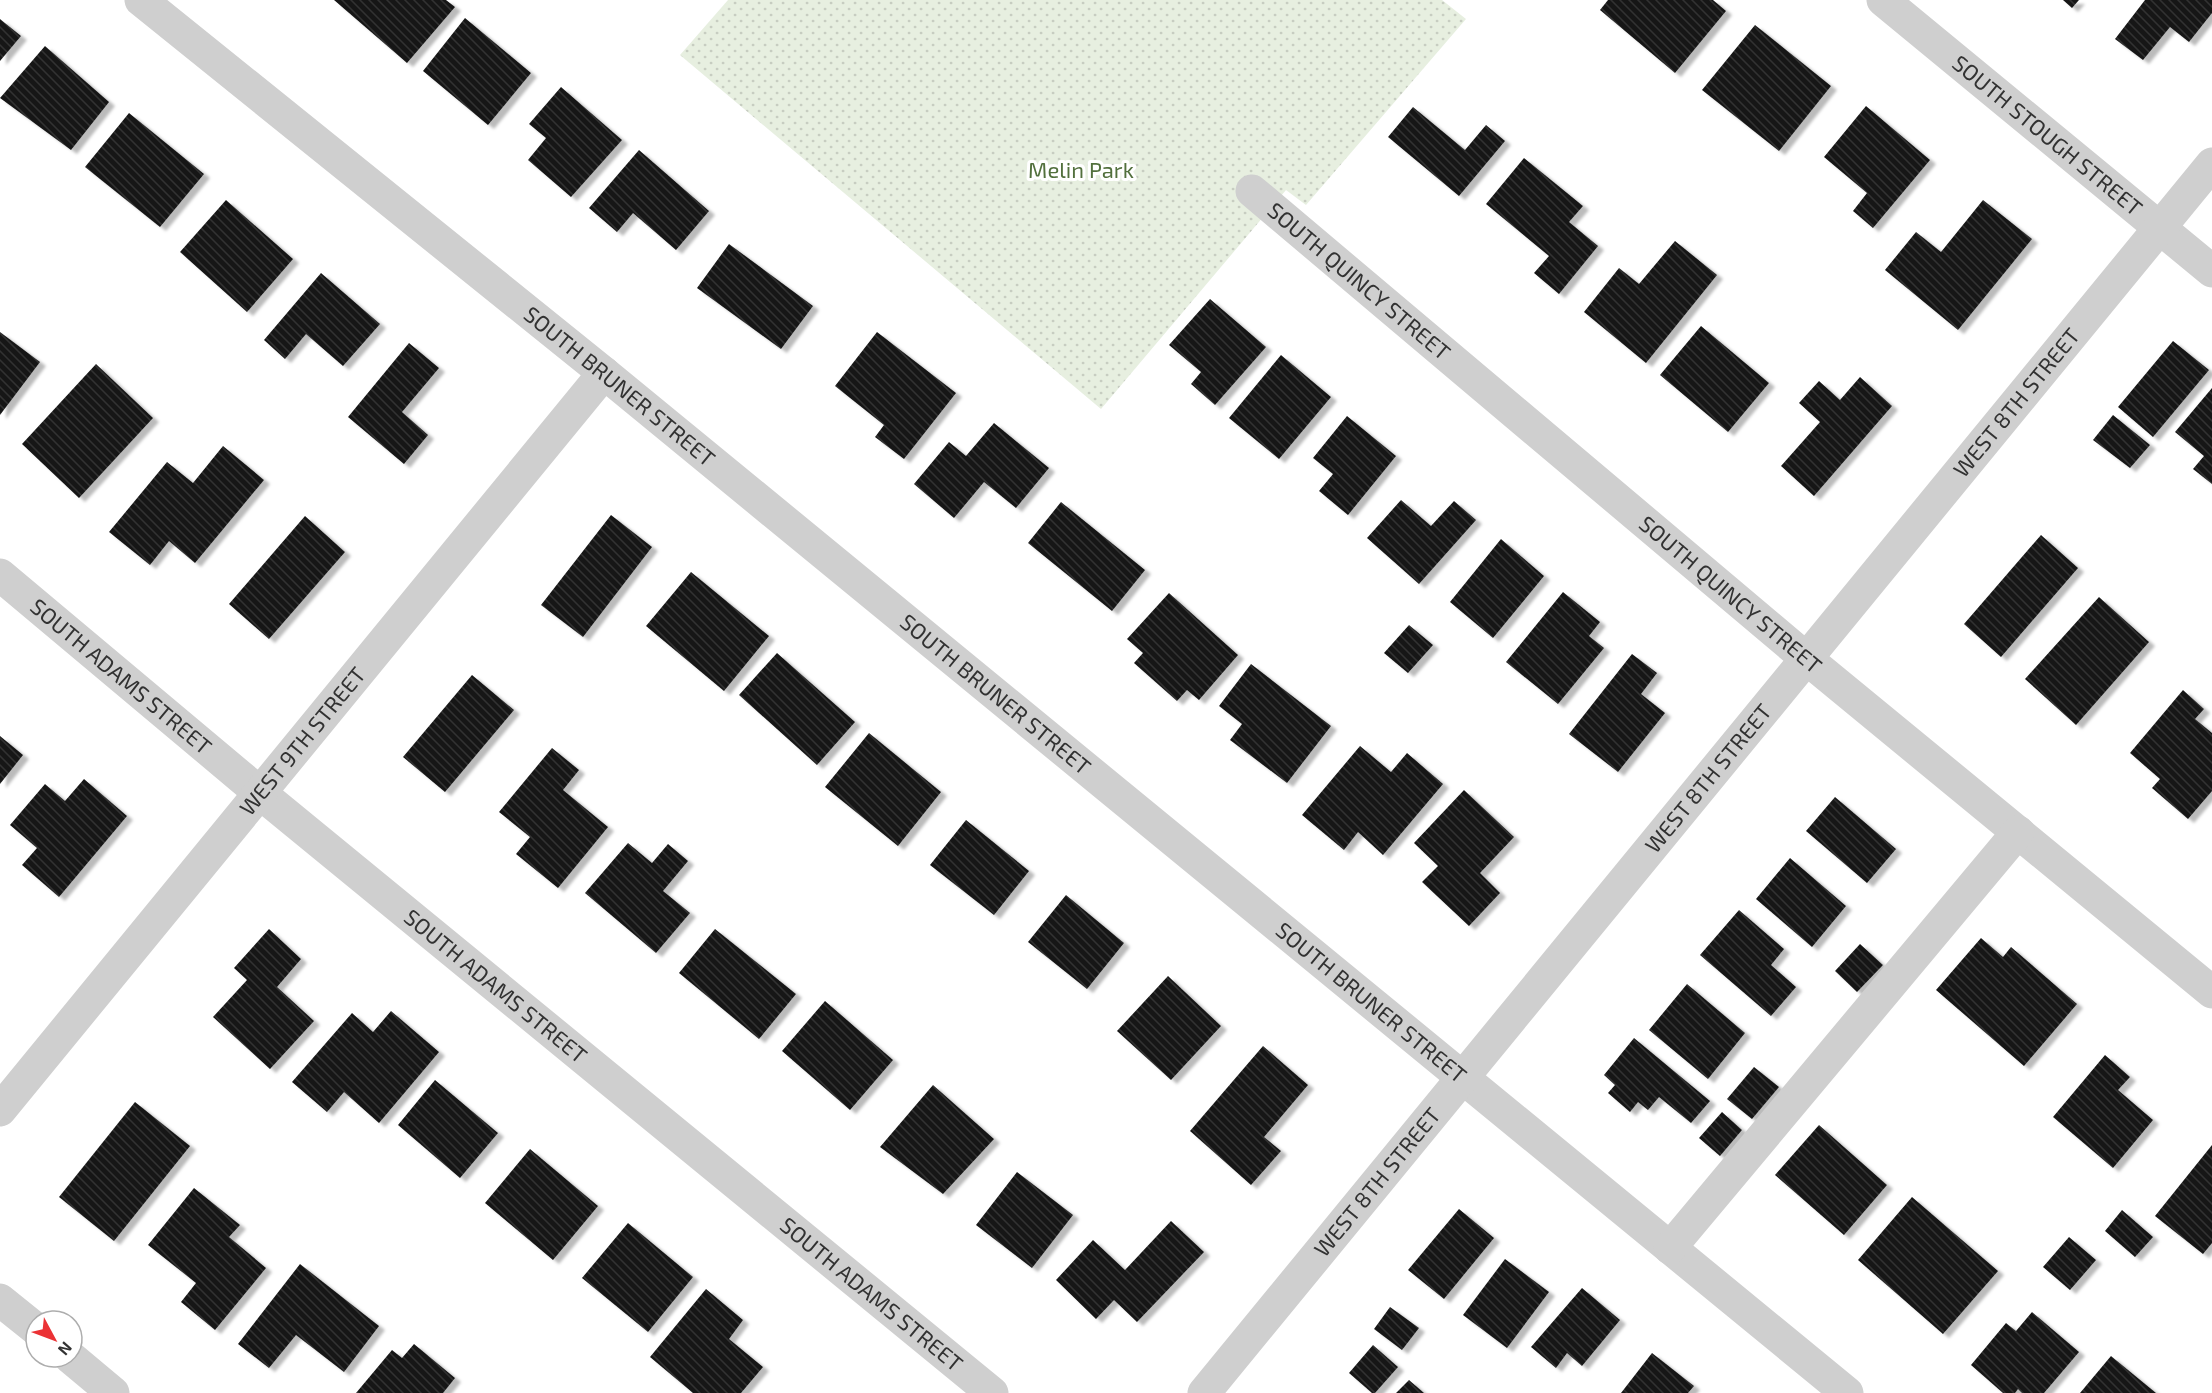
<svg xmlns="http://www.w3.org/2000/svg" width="2212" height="1393" font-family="'Exo 2',sans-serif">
  <defs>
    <pattern id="park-dots" width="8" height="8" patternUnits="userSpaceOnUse" patternTransform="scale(1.5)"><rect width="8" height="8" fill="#e7efe0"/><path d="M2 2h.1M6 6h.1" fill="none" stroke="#c7cdc1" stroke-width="1.8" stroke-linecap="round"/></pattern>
    <pattern id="building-back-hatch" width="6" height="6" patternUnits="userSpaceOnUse" patternTransform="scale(1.5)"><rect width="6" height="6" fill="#191919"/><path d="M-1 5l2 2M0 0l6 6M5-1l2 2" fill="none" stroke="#323232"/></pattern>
    <filter id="shadow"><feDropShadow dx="6" dy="4" stdDeviation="1.5" flood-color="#0004"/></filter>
  </defs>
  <rect width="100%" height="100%" fill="#fff"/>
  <path fill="url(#park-dots)" d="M728 0H1442L1466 19 1306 205 1286 190 1101 409 680 55Z"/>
  <path fill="url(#building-back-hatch)" filter="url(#shadow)" d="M334 0H446L455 7 407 63Z
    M1608 0H1713L1726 11 1675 73 1600 10Z
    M2063 0H2079L2072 8Z
    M2145 0H2212V13L2189 42 2170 27 2143 60 2115 39Z
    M465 18 531 73 488 125 423 71Z
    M0 19 21 36 0 61Z
    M1755 25 1831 86 1779 151 1702 90Z
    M45 46 109 102 71 150 0 98Z
    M561 87 622 140 571 197 528 160 546 138 529 124Z
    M1866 106 1930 160 1873 228 1853 211 1867 193 1824 157Z
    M1413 107 1465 150 1486 125 1505 141 1459 196 1388 137Z
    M129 113 204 174 160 227 85 167Z
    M639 150 709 211 676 250 633 213 617 232 589 208Z
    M1524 158 1583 206 1569 222 1598 246 1559 294 1534 273 1549 256 1486 204Z
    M226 200 293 259 247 312 180 252Z
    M1983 200 2032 239 1958 330 1885 270 1916 232 1941 252Z
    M1675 241 1717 275 1646 363 1584 312 1619 268 1639 284Z
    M729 244 813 306 781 349 697 288Z
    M321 273 380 324 343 366 306 334 285 359 264 340Z
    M1210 299 1266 347 1215 405 1191 384 1201 372 1169 345Z
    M1701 326 1769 383 1728 432 1660 375Z
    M0 332 40 362 0 415Z
    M877 332 956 393 904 459 875 437 884 425 835 386Z
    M2173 341 2209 370 2153 437 2118 407Z
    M409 343 439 368 402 412 428 435 404 464 348 417Z
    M1281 355 1331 397 1279 459 1229 418Z
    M96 364 153 418 79 498 22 444Z
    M1860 377 1892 406 1814 496 1781 466 1820 422 1799 403 1819 381 1840 400Z
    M2212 388V484L2193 469 2204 456 2175 432Z
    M2113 415 2150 445 2130 468 2093 440Z
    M1347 416 1396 456 1348 515 1319 491 1333 474 1313 458Z
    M994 423 1049 468 1016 508 984 482 954 518 914 484 949 442 966 456Z
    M223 446 264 480 195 563 169 541 150 565 109 532 167 462 193 483Z
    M1401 500 1431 526 1454 501 1476 520 1419 584 1367 538Z
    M1061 502 1145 570 1112 611 1028 543Z
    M611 515 652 547 583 637 541 605Z
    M305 516 345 552 269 639 229 604Z
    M2041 535 2078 568 2001 657 1964 624Z
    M1501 539 1544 576 1493 638 1450 602Z
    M691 572 769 636 724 691 646 626Z
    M1563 592 1600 622 1589 636 1604 648 1558 704 1506 662Z
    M1169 593 1238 655 1199 700 1187 690 1177 701 1134 663 1143 653 1127 639Z
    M2099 597 2149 642 2076 725 2025 679Z
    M1409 625 1433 645 1408 673 1384 653Z
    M777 653 855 722 817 765 739 695Z
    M1632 654 1657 673 1641 694 1665 713 1618 772 1569 734Z
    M1251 664 1331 726 1287 783 1230 740 1242 724 1219 706Z
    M472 675 514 710 445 792 403 757Z
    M2183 690 2204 709 2195 719 2212 733V791L2188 819 2152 788 2160 779 2130 753Z
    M869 733 941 792 898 846 825 787Z
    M0 736 23 755 0 784Z
    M1360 746 1391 772 1407 753 1443 784 1383 855 1358 832 1344 850 1302 815Z
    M552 748 579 770 563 790 608 827 558 888 516 854 530 837 499 812Z
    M84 779 127 816 59 897 22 865 37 848 10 825 45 784 65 801Z
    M1464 790 1514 837 1480 873 1500 893 1469 926 1422 882 1438 866 1414 843Z
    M1835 797 1896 849 1867 883 1806 831Z
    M966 820 1029 871 994 915 930 865Z
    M628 843 652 863 668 844 688 861 663 891 690 913 656 953 585 893Z
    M1790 858 1846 906 1812 947 1756 899Z
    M1066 895 1124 943 1087 989 1028 942Z
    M1739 910 1784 949 1771 965 1796 987 1771 1016 1700 955Z
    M269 929 301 959 277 987 314 1021 270 1069 213 1017 247 980 234 968Z
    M715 929 796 994 759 1039 679 973Z
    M1981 938 2003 957 2011 947 2077 1004 2024 1066 1936 990Z
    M1860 944 1883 965 1857 992 1835 971Z
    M1168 976 1221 1026 1171 1080 1117 1031Z
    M1687 984 1745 1033 1708 1079 1649 1030Z
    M825 1001 893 1060 850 1110 782 1051Z
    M391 1011 439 1052 379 1123 344 1092 327 1112 292 1082 352 1013 373 1032Z
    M1634 1038 1710 1101 1691 1123 1659 1097 1648 1110 1638 1102 1630 1112 1608 1093 1615 1085 1604 1075Z
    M1263 1046 1308 1085 1264 1137 1281 1151 1251 1185 1190 1131Z
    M2105 1055 2130 1077 2118 1090 2153 1120 2113 1168 2053 1117Z
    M1754 1067 1779 1087 1752 1119 1727 1099Z
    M435 1080 498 1133 460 1178 398 1125Z
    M933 1085 994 1139 943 1194 880 1147Z
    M135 1102 190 1146 114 1241 59 1197Z
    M1722 1112 1742 1130 1720 1156 1699 1138Z
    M1819 1125 1887 1185 1844 1235 1775 1175Z
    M2212 1145V1243L2203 1254 2155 1216Z
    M530 1149 598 1206 553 1260 485 1203Z
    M1017 1172 1073 1215 1032 1268 976 1225Z
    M194 1188 240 1225 229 1237 266 1268 215 1330 181 1302 196 1283 148 1245Z
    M1912 1197 1998 1271 1943 1334 1858 1260Z
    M1459 1209 1494 1238 1444 1299 1408 1270Z
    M2122 1210 2153 1237 2135 1257 2105 1231Z
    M1171 1221 1204 1252 1137 1322 1114 1300 1096 1319 1056 1280 1093 1240 1125 1270Z
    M628 1223 693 1277 648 1332 582 1278Z
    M2069 1237 2096 1260 2070 1290 2043 1267Z
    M1505 1259 1549 1292 1507 1348 1463 1315Z
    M300 1264 379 1326 344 1372 296 1335 269 1368 238 1344Z
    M1582 1288 1620 1320 1582 1366 1567 1353 1556 1368 1531 1347Z
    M706 1289 743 1320 729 1339 763 1367 741 1393H693L650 1357Z
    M1390 1307 1419 1328 1402 1350 1374 1329Z
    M2032 1312 2079 1352 2044 1393H2022L2018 1389 2015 1393H2003L1971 1365 2006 1323 2016 1331Z
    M414 1344 455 1378 443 1393H356L392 1350 402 1358Z
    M1373 1345 1398 1367 1375 1393H1372L1349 1373Z
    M1652 1353 1694 1386 1688 1393H1621Z
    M2111 1356 2156 1393H2080Z
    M1409 1380 1424 1393H1396Z"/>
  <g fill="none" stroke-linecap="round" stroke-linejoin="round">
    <g stroke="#cfcfcf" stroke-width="33">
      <path id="s1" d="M141 0 604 373 1847 1393"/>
      <path id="s2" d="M1883 0 2212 271"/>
      <path id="s3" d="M1252 191 1807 659 2212 992"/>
      <path id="s4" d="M0 575 260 793 992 1393"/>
      <path id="s5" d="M0 1110 604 373"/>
      <path d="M1670 1248 2018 832"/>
      <path d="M0 1300 36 1329"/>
      <path d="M70 1357 113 1393"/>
      <path id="s6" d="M1204 1393 2212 164"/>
    </g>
  </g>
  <g text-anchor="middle" stroke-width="6" stroke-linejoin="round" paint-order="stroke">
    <g font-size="22" fill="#323232" stroke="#fff">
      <text dy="8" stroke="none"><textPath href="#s2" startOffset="213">SOUTH STOUGH STREET</textPath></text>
      <text dy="8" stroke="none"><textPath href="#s3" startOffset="140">SOUTH QUINCY STREET</textPath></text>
      <text dy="8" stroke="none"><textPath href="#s1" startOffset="615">SOUTH BRUNER STREET</textPath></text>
      <text dy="8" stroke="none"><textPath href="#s6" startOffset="1281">WEST 8TH STREET</textPath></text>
      <text dy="8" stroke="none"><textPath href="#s3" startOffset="626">SOUTH QUINCY STREET</textPath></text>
      <text dy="8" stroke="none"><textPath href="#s4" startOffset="158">SOUTH ADAMS STREET</textPath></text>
      <text dy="8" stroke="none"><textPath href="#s1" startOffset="1101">SOUTH BRUNER STREET</textPath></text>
      <text dy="8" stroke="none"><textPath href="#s5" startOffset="477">WEST 9TH STREET</textPath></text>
      <text dy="8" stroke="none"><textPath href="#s6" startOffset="795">WEST 8TH STREET</textPath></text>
      <text dy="8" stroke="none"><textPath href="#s4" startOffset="644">SOUTH ADAMS STREET</textPath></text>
      <text dy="8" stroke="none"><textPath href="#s1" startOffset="1587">SOUTH BRUNER STREET</textPath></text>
      <text dy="8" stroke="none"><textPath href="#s6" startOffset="273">WEST 8TH STREET</textPath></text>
      <text dy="8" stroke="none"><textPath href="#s4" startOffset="1130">SOUTH ADAMS STREET</textPath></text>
    </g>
    <g font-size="22" fill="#52703d" stroke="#fff">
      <text x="1081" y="178">Melin Park</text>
    </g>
  </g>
  <g transform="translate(54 1339) rotate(131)"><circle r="28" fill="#ffffff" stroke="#adadad" stroke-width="1.5"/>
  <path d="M0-4.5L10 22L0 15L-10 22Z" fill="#eb3235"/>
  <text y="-9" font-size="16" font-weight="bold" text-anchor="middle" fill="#323232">N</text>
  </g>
</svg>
